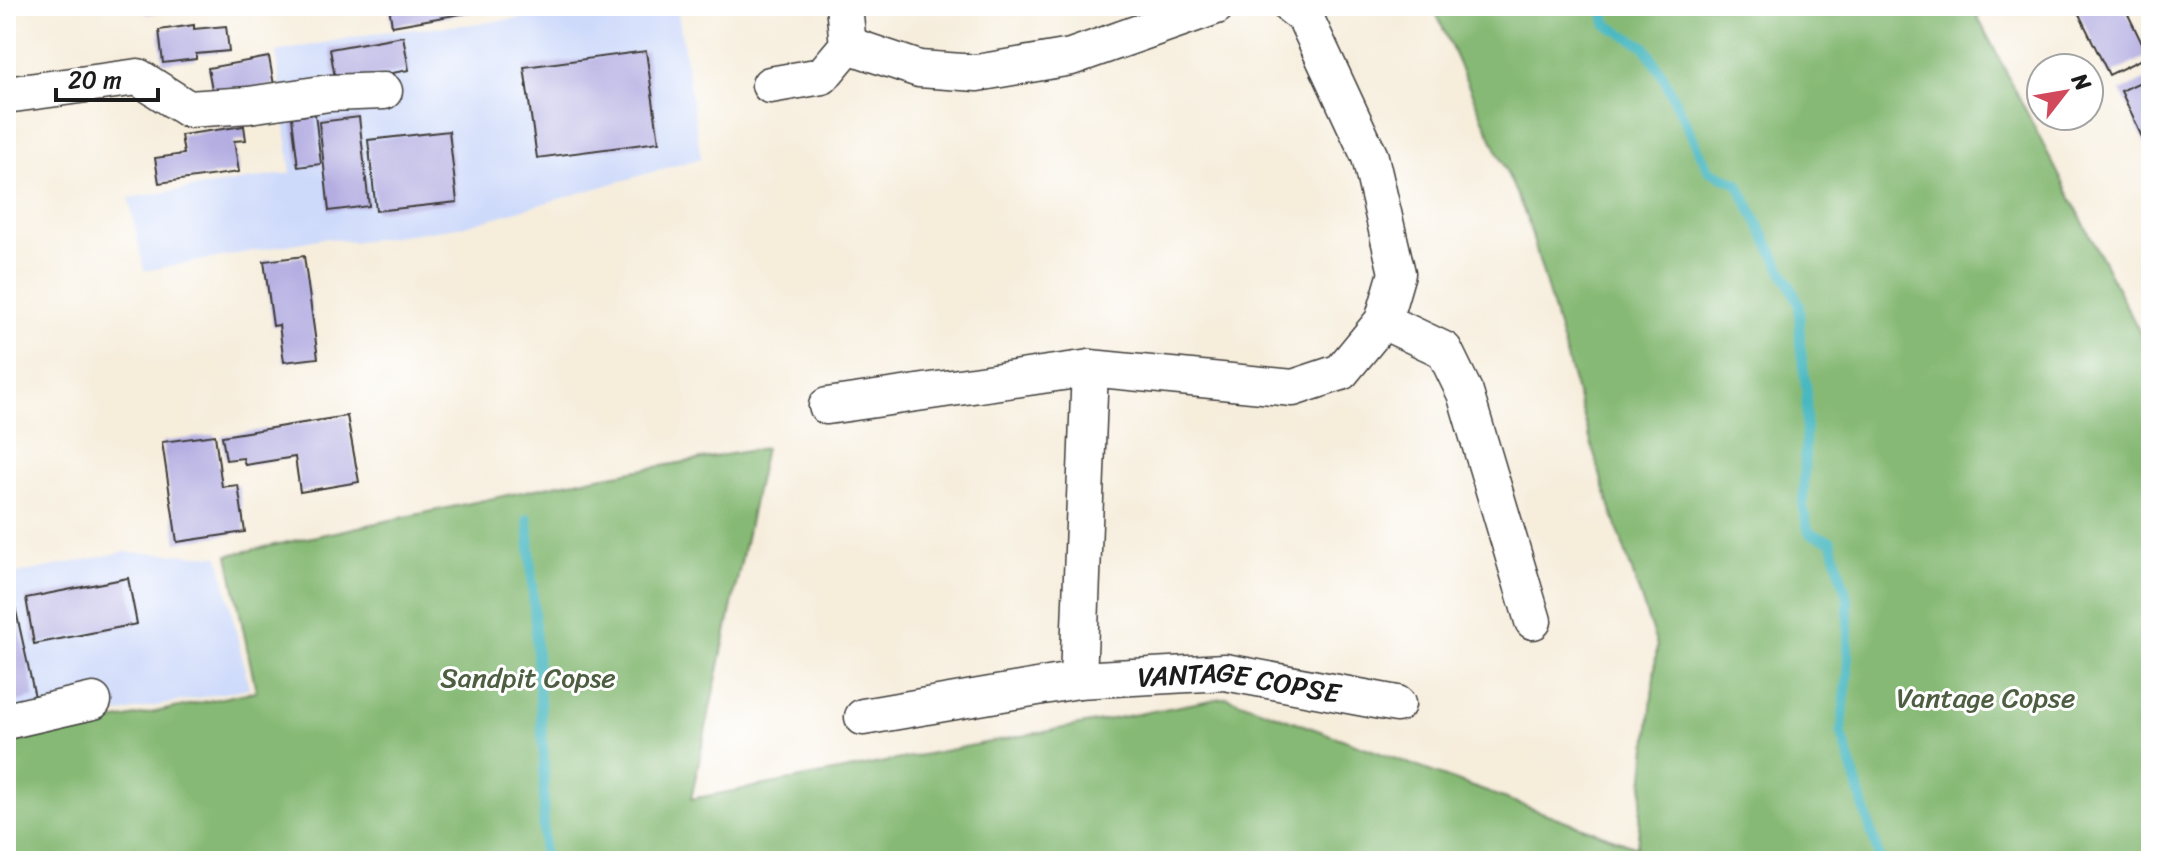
<svg xmlns="http://www.w3.org/2000/svg" width="2157" height="867" font-family="Sriracha,sans-serif">
  <rect width="100%" height="100%" fill="#fff"/>
  <filter id="ink" filterUnits="userSpaceOnUse"><feTurbulence type="fractalNoise" baseFrequency=".0125" numOctaves="2"/><feDisplacementMap in="SourceGraphic" scale="16" xChannelSelector="R" yChannelSelector="G"/><feConvolveMatrix kernelMatrix="1 2 1 2 8 2 1 2 1" color-interpolation-filters="sRGB"/></filter>
  <filter id="wash" filterUnits="userSpaceOnUse"><feTurbulence type="fractalNoise" baseFrequency=".006" numOctaves="4" result="noise"/><feDisplacementMap in="SourceGraphic" scale="32" xChannelSelector="R" yChannelSelector="G"/><feGaussianBlur stdDeviation="1.8" result="paint"/><feColorMatrix in="noise" values="0 0 0 0 0 0 0 0 0 0 0 0 0 0 0 0 0 1.4 0 .05"/><feComposite in="paint" operator="in"/></filter>
  <g filter="url(#wash)">
    <rect width="100%" height="100%" fill="#f6eddb"/>
    <path fill="#cedafa" d="M613 6H677L701 158 465 226 354 242 325 238 144 271 129 198 291 173 276 52 382 32 476 24Z
      M125 552 219 556 249 688 6 735V576Z"/>
    <path fill="#86b974" stroke="#516a48" stroke-width="2" d="M1433 6H1972L2151 354V861H6V743L256 691 228 555 559 484 765 448 691 799 1227 697 1637 847 1657 646 1604 488 1527 218Z"/>
    <g fill="none" stroke-linecap="round" stroke-linejoin="round">
      <path stroke="#49b8c1" stroke-width="10" d="M1603 6 1606 24 1644 46 1663 76 1709 171 1737 183 1799 303 1800 344 1807 393 1803 509 1809 533 1831 541 1848 601V673L1841 731 1880 861
        M528 519 544 762 543 861"/>
    </g>
    <g id="blocks">
      <path fill="#b3ade1" d="M145 6H195V8L146 14Z
        M389 6H484V10L392 26Z
        M2075 6H2124L2148 56 2109 75Z
        M194 25V29L226 26 229 51 196 54V59L163 63 159 30Z
        M403 36 409 70 336 83 330 49Z
        M646 51 659 142 537 158 524 67Z
        M269 57 274 85 213 95 208 68Z
        M2151 77V141L2145 144 2121 91Z
        M315 114 321 164 298 167 292 117Z
        M359 117 369 206 329 211 319 122Z
        M244 126 246 140 234 141 239 172 159 183 155 158 184 154 181 135Z
        M449 131 457 202 376 211 368 140Z
        M304 256 318 358 284 362 279 325 273 326 264 261Z
        M347 416 359 482 300 492 295 457 245 465 243 458 226 460 222 436Z
        M215 435 222 487 238 485 245 532 177 542 162 442Z
        M128 578 137 624 34 644 26 598Z
        M10 584 35 697 6 705V585Z"/>
    </g>
  </g>
  <g filter="url(#ink)">
    <use href="#blocks" fill-opacity="0" stroke="#3d3b39" stroke-width="2"/>
    <g fill="none" stroke-linecap="round" stroke-linejoin="round">
      <g stroke="#3d3b39" stroke-width="39">
        <g id="minor">
          <path d="M848 45 919 69 977 73 1071 57 1216 6"/>
          <path d="M770 85 822 76 848 45 844 6"/>
          <path d="M6 95 138 77 188 109 249 105 329 93 384 91"/>
          <path d="M1383 321 1444 350 1465 393 1533 621"/>
          <path d="M827 406 1090 368 1293 388 1341 372 1383 321 1397 273 1370 157 1305 17 1291 6"/>
          <path id="s1" d="M1078 680 1225 672 1397 704"/>
          <path d="M863 717 1078 680 1090 368"/>
          <path d="M6 721 93 701"/>
        </g>
      </g>
      <use href="#minor" stroke="#fff" stroke-width="36"/>
    </g>
  </g>
  <g text-anchor="middle" stroke-width="6" stroke-linejoin="round" paint-order="stroke">
    <g font-size="28" fill="#4d5e41" stroke="#fff">
      <text x="528" y="687">Sandpit Copse</text>
      <text x="1986" y="707">Vantage Copse</text>
    </g>
    <g font-size="28" fill="#1c1c1c" stroke="#fff">
      <text dy="10" stroke="none"><textPath href="#s1" startOffset="162">VANTAGE COPSE</textPath></text>
    </g>
  </g>
  <rect width="2157" height="867" fill="none" stroke="#fff" stroke-width="32"/>
  <g transform="translate(2065 92) rotate(59)"><circle r="38" fill="#ffffff" stroke="#a4a4a4" stroke-width="2"/>
  <path d="M0-6L14 30L0 20L-14 30Z" fill="#d1495b"/>
  <text y="-12" font-size="22" font-weight="bold" text-anchor="middle" fill="#1c1c1c">N</text>
  </g>
  <path d="M56 88v12h102v-12" fill="none" stroke="#1c1c1c" stroke-width="4"/>
  <text x="68" y="88" font-size="24" fill="#1c1c1c" stroke="#ffffff" stroke-width="6" paint-order="stroke">20 m</text>
</svg>
